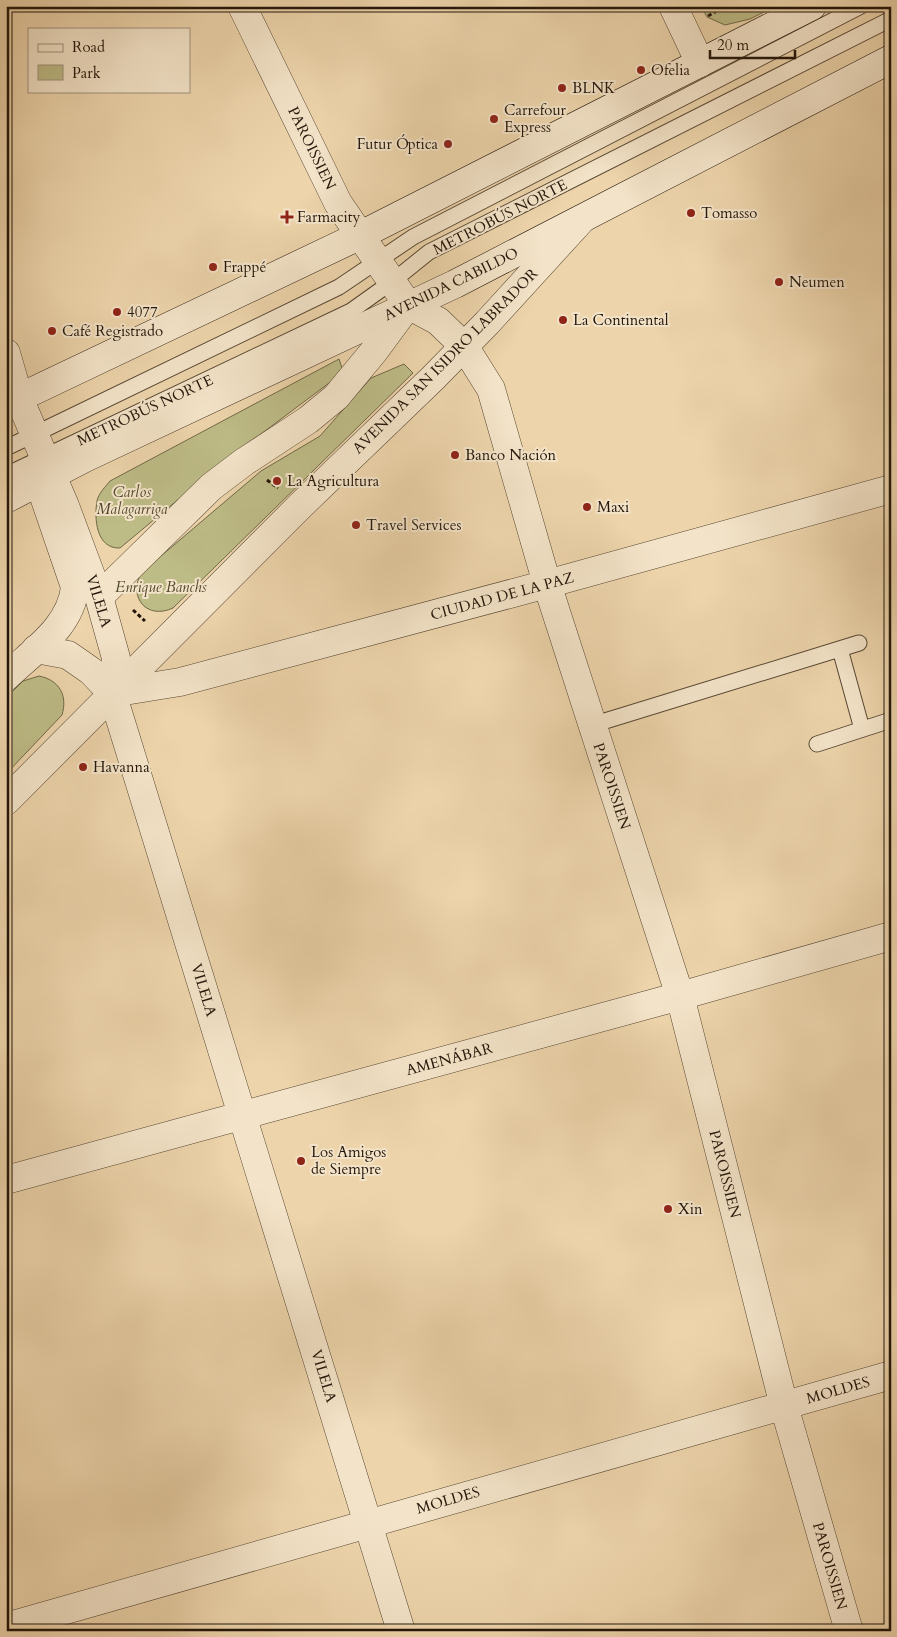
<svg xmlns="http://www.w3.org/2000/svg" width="897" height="1637" font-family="Cardo,serif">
  <rect width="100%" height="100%" fill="#edd4ab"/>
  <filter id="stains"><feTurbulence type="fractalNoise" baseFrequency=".004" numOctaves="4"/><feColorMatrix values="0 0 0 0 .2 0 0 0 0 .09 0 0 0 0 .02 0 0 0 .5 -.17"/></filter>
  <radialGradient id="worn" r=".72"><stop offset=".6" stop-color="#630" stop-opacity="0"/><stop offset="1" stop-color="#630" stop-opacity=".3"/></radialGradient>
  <path fill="#bdbb86" stroke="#706848" d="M701 6H776L750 19 725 25 707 17Z
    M339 359 342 368 333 380 221 464 120 548C96 549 94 518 97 501 98 494 106 486 110 481Z
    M404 364 413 373 173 608C147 620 128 598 141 573L261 471 320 436 371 378Z
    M39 676C59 680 68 695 62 715L6 774V698L23 681Z"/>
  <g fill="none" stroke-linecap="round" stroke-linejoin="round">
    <g stroke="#564632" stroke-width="17">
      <path id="service" d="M6 448 339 287 413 237 861 6
        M6 475 351 311 393 281 429 252 891 19
        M840 649 862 729
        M592 725 859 643
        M817 744 891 720"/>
    </g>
    <g stroke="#564632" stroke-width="29">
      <path id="minor" d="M242 6 338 203 408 305 438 321 464 346 491 389 547 584 680 996 784 1406 849 1631
        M673 6 700 63
        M6 353 19 398 65 506 99 597 116 658 112 693 401 1631
        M99 597 211 487 244 462 308 420 336 397 375 350 408 305
        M36 649 68 655 91 671 112 693
        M112 693 180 682 547 584 891 489
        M6 1180 680 996 891 936
        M6 1627 891 1375"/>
    </g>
    <g stroke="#564632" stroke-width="29">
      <path id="tertiary" d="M6 677C33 651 71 627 75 587L39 482
        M6 801 300 506 433 378 487 323 582 219"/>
    </g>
    <g stroke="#23160a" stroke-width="29">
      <path id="secondary" d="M6 404 361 235 812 6
        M6 499 85 458 455 284 891 59"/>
    </g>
    <path stroke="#23160a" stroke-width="3" stroke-dasharray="4 2.5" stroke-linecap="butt" d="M723 6 728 9H738
      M708 16 715 12 718 6
      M267 480 278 488
      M133 610 145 621"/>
    <use href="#service" stroke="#f3e3c8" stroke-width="15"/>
    <use href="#minor" stroke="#f3e3c8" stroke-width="28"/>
    <use href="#tertiary" stroke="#f3e3c8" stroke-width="28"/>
    <use href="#secondary" stroke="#f3e3c8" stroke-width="28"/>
  </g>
  <g fill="#8f2418" stroke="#f3e3c8" stroke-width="2">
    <circle cx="641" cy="70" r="5"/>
    <circle cx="562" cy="88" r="5"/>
    <circle cx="494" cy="119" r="5"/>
    <circle cx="448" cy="144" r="5"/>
    <circle cx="691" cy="213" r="5"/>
    <path d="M284.5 209.5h5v5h5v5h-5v5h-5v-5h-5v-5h5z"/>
    <circle cx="213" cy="267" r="5"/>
    <circle cx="779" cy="282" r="5"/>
    <circle cx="117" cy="312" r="5"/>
    <circle cx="563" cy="320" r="5"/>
    <circle cx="52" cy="331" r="5"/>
    <circle cx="455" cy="455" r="5"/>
    <circle cx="277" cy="481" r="5"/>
    <circle cx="587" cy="507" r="5"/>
    <circle cx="356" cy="525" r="5"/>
    <circle cx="83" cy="767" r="5"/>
    <circle cx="301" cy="1161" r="5"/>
    <circle cx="668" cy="1209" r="5"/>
  </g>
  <g text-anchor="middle" stroke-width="4" stroke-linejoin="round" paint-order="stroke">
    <g font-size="15" fill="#23160a" stroke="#f3e3c8" text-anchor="start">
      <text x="651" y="75">Ofelia</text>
      <text x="572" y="93">BLNK</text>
      <text x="504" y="115">Carrefour<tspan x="504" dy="17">Express</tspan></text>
      <text x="438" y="149" text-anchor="end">Futur Óptica</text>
      <text x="701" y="218">Tomasso</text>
      <text x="297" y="222">Farmacity</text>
      <text x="223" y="272">Frappé</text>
      <text x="789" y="287">Neumen</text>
      <text x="127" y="317">4077</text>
      <text x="573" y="325">La Continental</text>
      <text x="62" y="336">Café Registrado</text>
      <text x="465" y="460">Banco Nación</text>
      <text x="287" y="486">La Agricultura</text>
      <text x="597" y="512">Maxi</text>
      <text x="366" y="530">Travel Services</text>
      <text x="93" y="772">Havanna</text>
      <text x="311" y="1157">Los Amigos<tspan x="311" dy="17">de Siempre</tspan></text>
      <text x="678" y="1214">Xin</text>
    </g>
    <g font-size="15" fill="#23160a" stroke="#f3e3c8">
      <text transform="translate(312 148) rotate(64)" y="5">PAROISSIEN</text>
      <text transform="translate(500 217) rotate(-27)" y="5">METROBÚS NORTE</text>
      <text transform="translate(451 284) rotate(-26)" y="5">AVENIDA CABILDO</text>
      <text transform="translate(445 361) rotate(-45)" y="5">AVENIDA SAN ISIDRO LABRADOR</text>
      <text transform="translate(145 410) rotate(-25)" y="5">METROBÚS NORTE</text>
      <text transform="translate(502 596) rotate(-15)" y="5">CIUDAD DE LA PAZ</text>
      <text transform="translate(99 601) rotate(73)" y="5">VILELA</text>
      <text transform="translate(612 786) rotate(72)" y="5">PAROISSIEN</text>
      <text transform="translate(204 990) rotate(73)" y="5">VILELA</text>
      <text transform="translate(449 1059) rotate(-15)" y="5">AMENÁBAR</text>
      <text transform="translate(725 1174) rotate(76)" y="5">PAROISSIEN</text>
      <text transform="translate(324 1376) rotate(73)" y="5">VILELA</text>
      <text transform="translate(838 1390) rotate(-16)" y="5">MOLDES</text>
      <text transform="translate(448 1500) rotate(-16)" y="5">MOLDES</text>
      <text transform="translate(830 1566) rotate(74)" y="5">PAROISSIEN</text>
    </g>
    <g font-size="15" font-style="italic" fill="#51482f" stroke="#f3e3c8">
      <text x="132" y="497">Carlos<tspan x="132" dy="17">Malagarriga</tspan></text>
      <text x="161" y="592">Enrique Banchs</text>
    </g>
  </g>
  <rect width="897" height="1637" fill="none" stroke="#edd4ab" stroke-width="25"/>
  <rect x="8" y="8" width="882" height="1622" fill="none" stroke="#23160a" stroke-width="2.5"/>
  <rect x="12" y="12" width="872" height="1612" fill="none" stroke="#23160a"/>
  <rect x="28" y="28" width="162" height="65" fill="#f3e3c8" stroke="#a0917c"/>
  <rect x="38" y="44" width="25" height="8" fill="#f3e3c8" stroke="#a0917c"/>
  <text x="72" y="52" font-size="15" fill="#23160a">Road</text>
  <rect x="38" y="65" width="25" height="15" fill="#bdbb86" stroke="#a0917c"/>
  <text x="72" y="78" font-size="15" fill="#23160a">Park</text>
  <path d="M710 50v8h85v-8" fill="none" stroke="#23160a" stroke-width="2.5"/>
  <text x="717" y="50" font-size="15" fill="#23160a" stroke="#f3e3c8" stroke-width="4" paint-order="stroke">20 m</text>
  <rect width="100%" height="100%" filter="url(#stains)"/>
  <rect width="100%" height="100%" fill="url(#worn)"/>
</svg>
